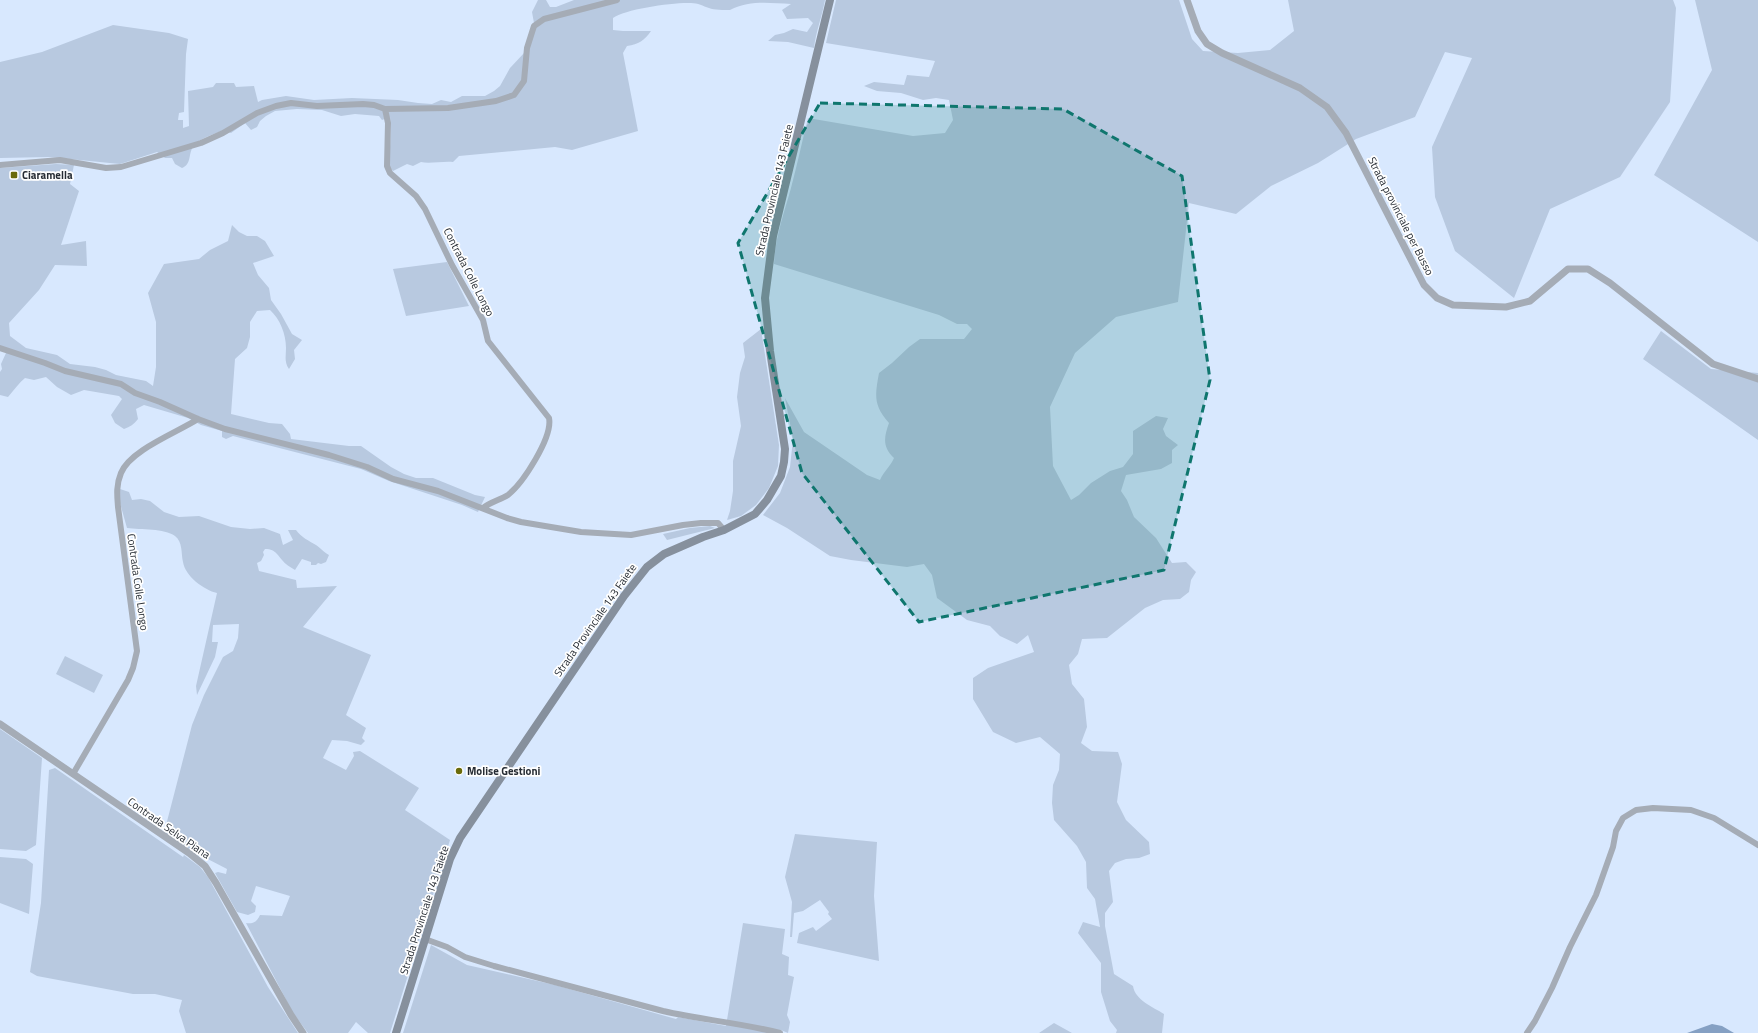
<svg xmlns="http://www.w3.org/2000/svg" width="1758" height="1033" font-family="'Titillium Web',sans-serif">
  <rect width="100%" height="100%" fill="#d8e8fe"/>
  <path fill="#b8c9e0" d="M538 0H546L550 7H556L574 0H825C822 17 816 31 814 48L788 42 768 41 775 35 784 33 793 29 807 32 813 23 808 18 787 19 782 10 791 4C769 3 749 0 730 10 724 10 714 10 709 8 703 6 698 3 691 3 674 2 625 9 613 18V30L623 31H651C644 41 639 44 627 46L623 53 638 131 572 150 555 147 459 156 453 162C443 161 429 164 421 162L413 166 407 164 393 171 389 166 391 128 390 117 382 120 379 116 355 114 341 116 322 110 297 109 275 111 266 116 260 121 257 127 251 130 245 123 231 133 223 130C213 135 199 138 193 147 188 154 192 164 182 168L175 164 172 158H165L157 152 120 164 49 157 0 158V62L42 52 113 25 169 33 188 39 186 54 184 112 179 113 178 120H183V128L189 126 188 91 213 87 216 83H234L236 87 254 86 258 102 262 100 286 96 314 100 352 98 398 100 418 103 432 104 441 100 451 102 462 96H485L494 91 500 86 510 68 525 52 534 23 532 12Z
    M836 0H1179L1192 39 1203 51 1238 53 1270 50 1294 31 1288 0H1673L1676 8 1670 102 1620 177 1550 209 1514 298 1455 251 1435 197 1432 147 1472 58 1445 52 1415 117 1356 139 1318 163 1271 186 1236 214 1189 203 1178 302 1116 317 1075 353 1050 407 1053 466 1071 500 1079 495 1091 483 1110 471 1123 467 1133 454V431L1156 416 1168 418 1163 429 1166 436 1178 445 1172 450V463L1161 469 1126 475 1121 491 1127 500 1134 517 1156 538 1172 563 1186 562 1196 572 1191 580 1189 592 1180 599 1163 600 1145 608 1107 638 1082 639 1078 654 1069 665 1072 684 1084 699 1087 727 1081 743 1092 751 1118 752 1122 764 1117 802 1126 820 1149 842 1150 854 1139 858 1126 859 1115 863 1109 871 1113 902 1105 913V926L1114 974 1133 986C1135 1000 1153 1007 1164 1014L1162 1033H1116L1117 1030 1110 1021 1101 992V963L1078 933 1083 922 1100 927 1095 899 1087 888 1086 862 1077 846 1054 820 1052 803 1053 785 1059 770 1060 754 1040 737 1016 743 993 732 973 699V678L988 668 1034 652 1028 635 1017 644 1000 636 990 626 967 620 937 598 932 575 924 564 907 567 851 560 830 556 787 528 763 515 780 493 790 467 793 439 785 398 804 432 867 475 880 480C884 471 890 467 894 458 882 447 884 437 889 423 873 405 875 395 879 373L892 363 909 347 920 339H964L972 329 967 324H957L939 315 774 264C775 238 784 213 791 188 797 165 802 142 808 118L913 136 945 133 953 120 949 100 936 98 923 100 901 93 877 91 864 86 874 82 904 85 907 75 929 77 935 61 826 43Z
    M1695 0H1758V242L1654 175 1712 70Z
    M56 164 74 165 70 184 79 191 61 245 86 241 87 266 55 265 39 290 9 323 10 336 26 348 57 355 70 364 95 367 106 370 116 375 146 381 153 386 156 367V322L148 293 164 264 199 259 210 250 228 241 232 225 239 232 247 236H257L265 241 274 256 253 263 258 275 269 288 271 300 281 314 292 334 302 340 294 350 295 359 289 369C284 362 286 356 286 348 286 334 280 319 270 310L257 311 250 322V337L247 348 235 359 231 414 269 423 282 424 290 434 291 439 349 446H361L391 467 404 474 416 478H433L475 495 485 497 478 512 462 505 389 481 361 469 233 436 226 439 222 437V431L201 425 188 418 144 405 136 409 138 419C134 424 130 427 124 429L115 423 111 415 122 399 119 396 84 390 71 395 57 387 46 377 34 380 25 378C19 383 14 390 8 397L0 395V372L2 369 1 364 6 353 4 348 0 346V168Z
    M447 262 469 306 406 316 393 269Z
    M761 329 779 445 778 466 769 488 756 505 741 516 727 520 730 511 733 491V461L741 426 737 397 740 373 745 357 743 343Z
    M1661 331 1711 369 1758 373V440L1643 359Z
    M120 489 129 492 132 500 141 499 150 501 164 512 179 517 199 516 231 527 250 529 264 528 280 534 283 545 293 540 288 530H296C301 537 309 541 316 545 321 548 323 552 329 555L326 562 321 564 318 563 316 565H311V562L302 559 295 570C292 568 288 566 286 564 278 557 277 549 265 549L263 552 264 555 261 561 257 563 259 571 296 580 297 588 337 586 303 627 371 655 346 715 366 728 362 738 365 741 361 745 347 741 332 740 323 758 346 770 354 756 353 752 360 751 419 788 405 810 450 840 390 1033H368L356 1022 348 1033H308L293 1013 246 923C253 924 257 922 260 915L282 916 290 896 256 886 251 901 256 906 255 912 248 915 237 912 215 873 218 872 226 874 227 869 200 855 164 833 192 725 204 695 223 657 233 651 238 638 239 624 213 625 212 642H218L215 657 197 695 196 686 217 593C204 590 185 576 183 562 181 554 183 542 175 536 164 528 141 530 127 528L120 503Z
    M710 526 715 528 667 540 663 534 690 528Z
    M65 656 103 675 94 693 56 674Z
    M0 729 42 758 36 845 26 851 0 849Z
    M55 768 183 857 184 855 200 867 208 877 268 987 298 1033H186L179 1011 182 1000 155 994H133L37 976 30 972 41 903 49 770Z
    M795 834 877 842 874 896 879 961 797 943 799 933 813 927 816 931 832 919 828 914 829 912 820 900 803 911 794 913 792 937H790L792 902 785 877Z
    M0 857 26 859 33 864 29 914 0 903Z
    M743 923 785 929 782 954 789 957 788 975 794 977 787 1015 790 1022 788 1033 781 1030 780 1033H403L431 945 467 965 555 985 676 1019 678 1017 726 1026Z
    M1054 1023 1072 1033H1039Z"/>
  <path fill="#85a0c3" d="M1712 1024 1722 1026 1734 1033H1687Z"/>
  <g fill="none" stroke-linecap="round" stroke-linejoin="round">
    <path stroke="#a5acb6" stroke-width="6" d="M385 109 448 108 496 101 514 95 524 81 527 48 534 26 544 19 617 0
      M0 165 60 160 106 168 121 167 201 143 223 133 257 113 276 106 291 103 317 106 363 104 374 105 385 109 388 123 387 166 390 173 416 196 425 209 452 265 483 320 488 341 549 418C553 437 523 483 508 495 500 500 490 502 483 508
      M0 348 45 363 65 371 121 384 135 393 160 402 198 419 225 429 329 455 367 467 393 479 438 491 507 518 521 522 581 532 631 535 683 525 701 523H718L724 530
      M73 774 128 680 133 668 137 651 118 507C117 495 116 485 121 473 130 450 178 432 198 419
      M425 939 447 947 465 957 494 966 663 1011C702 1020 741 1023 780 1033
      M1527 1033 1535 1021 1552 988 1570 947 1596 895 1613 847 1616 831 1623 818 1636 810 1653 808 1691 810 1714 818 1758 845"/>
    <path stroke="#a5acb6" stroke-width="7" d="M1187 0 1198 31 1207 44 1222 53 1300 88 1327 107 1346 133 1424 285 1437 298 1453 305 1506 307 1530 301 1568 269H1588L1610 283 1713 364 1758 379
      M0 724 189 853 205 866 216 883 291 1015 303 1033"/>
    <path stroke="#86909d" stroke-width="8" d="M396 1033 450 859 460 838 624 596 647 567 664 554 703 537 724 530 755 514 767 500 781 476 784 462 785 449 770 351 765 298 773 236 830 0"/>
  </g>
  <path fill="#0f766e" fill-opacity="0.2" stroke="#0f766e" stroke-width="3" stroke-dasharray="8 5" stroke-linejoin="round" d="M820 103 1063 109 1182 176 1210 380 1164 570 919 622 802 473 738 243Z"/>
  <g fill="#6a6b0b" stroke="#fff" stroke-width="1.5">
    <rect x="10" y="171" width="8" height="8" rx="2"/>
    <circle cx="459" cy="771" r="4"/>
  </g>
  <g text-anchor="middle" stroke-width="3.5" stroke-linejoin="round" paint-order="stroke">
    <g font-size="11" font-weight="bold" fill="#262c34" stroke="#fff" text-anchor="start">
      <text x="22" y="179">Ciaramella</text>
      <text x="467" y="775">Molise Gestioni</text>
    </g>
    <g font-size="11" fill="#262c34" stroke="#fff">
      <text transform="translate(774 190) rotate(-77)" y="4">Strada Provinciale 143 Faiete</text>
      <text transform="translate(1401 216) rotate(63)" y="4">Strada provinciale per Busso</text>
      <text transform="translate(469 272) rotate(63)" y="4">Contrada Colle Longo</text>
      <text transform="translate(138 582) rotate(82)" y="4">Contrada Colle Longo</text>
      <text transform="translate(595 620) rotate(-55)" y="4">Strada Provinciale 143 Faiete</text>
      <text transform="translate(169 828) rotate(35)" y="4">Contrada Selva Piana</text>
      <text transform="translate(424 910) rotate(-72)" y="4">Strada Provinciale 143 Faiete</text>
    </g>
  </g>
</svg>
